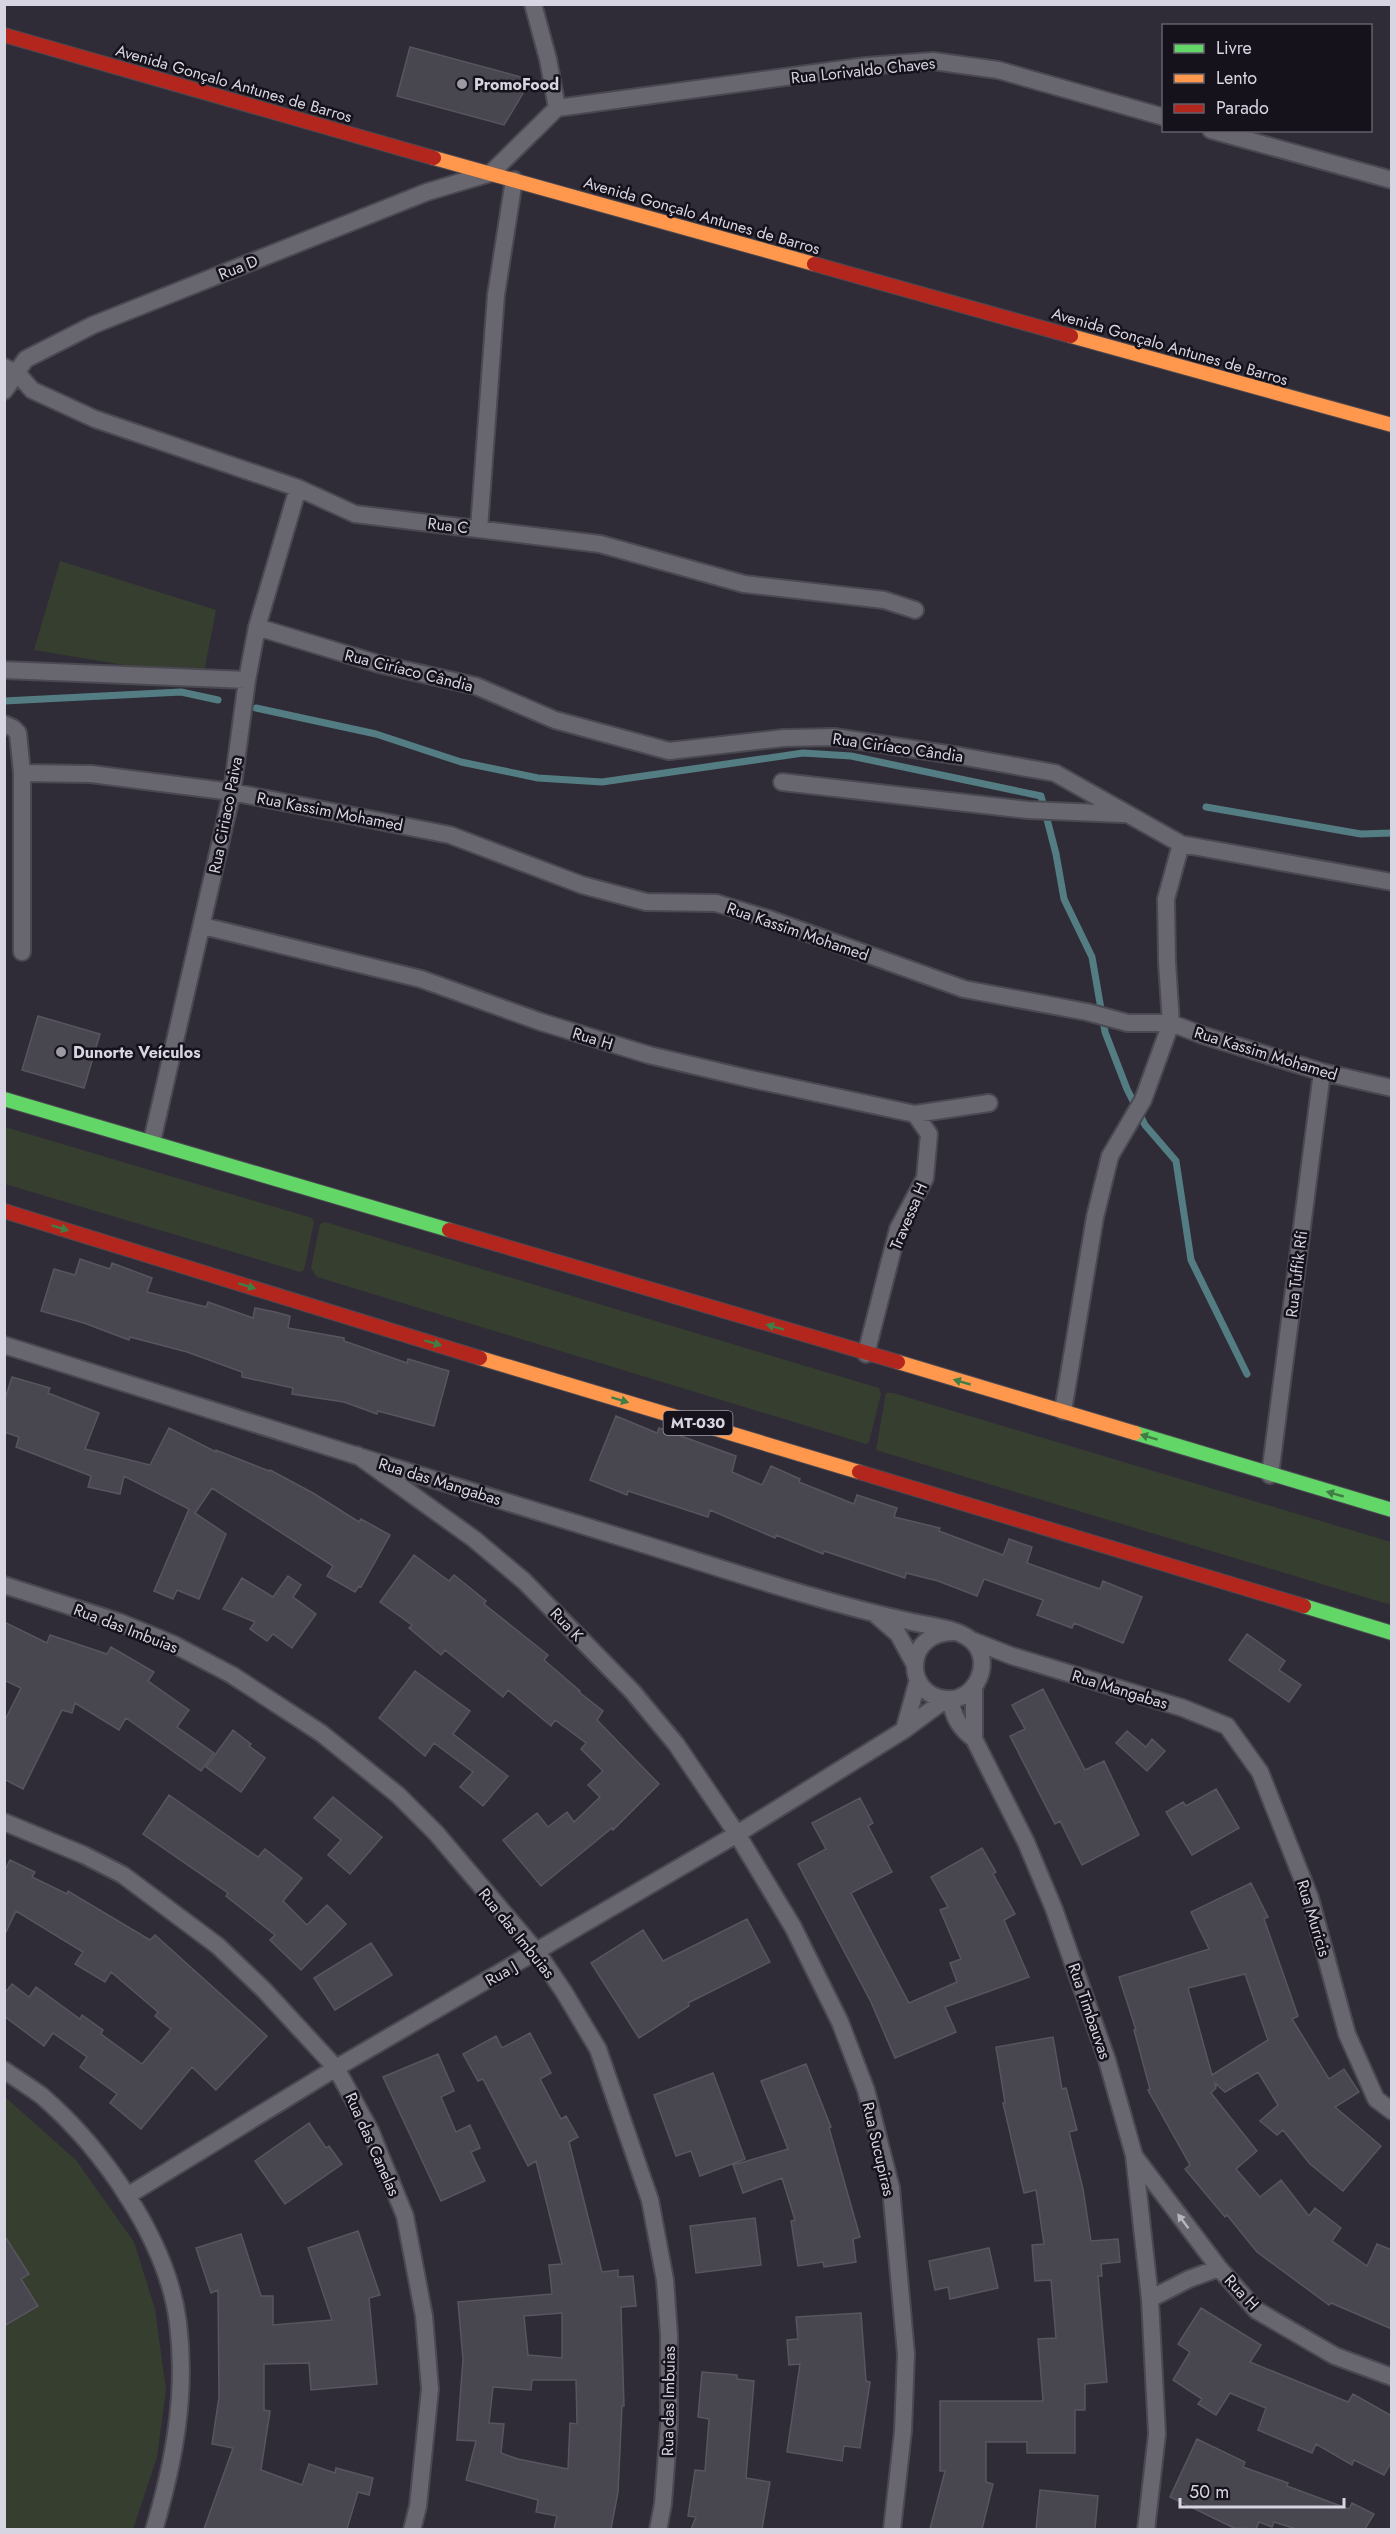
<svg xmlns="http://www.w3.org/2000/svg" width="1396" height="2534" font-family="Jost,sans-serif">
  <rect width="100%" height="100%" fill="#2f2c37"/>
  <path fill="#363e30" d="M60 561 216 610 203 678 34 650Z
    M5 1127 312 1218 314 1222 304 1270 300 1272 5 1184Z
    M325 1222 879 1388 881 1394 869 1442 866 1444 317 1277 311 1268 320 1224Z
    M886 1393H893L1391 1542V1605L876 1450Z
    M4 2096 76 2160 134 2242 155 2309 166 2390 157 2457 133 2529H5Z"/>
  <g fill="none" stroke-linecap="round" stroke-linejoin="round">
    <path stroke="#537d82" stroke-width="7" d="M4 701 181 692 218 700
      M256 708 376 734 461 762 538 778 602 782 803 753 851 756 1041 796 1056 854 1064 899 1092 957 1105 1032 1127 1089 1145 1125 1176 1161 1191 1260 1247 1374
      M1206 807 1361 834 1392 833"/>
  </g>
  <path fill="#48464e" stroke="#57555e" stroke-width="1.5" fill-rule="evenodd" d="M410 47 521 77 525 90 504 125 397 96Z
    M38 1016 100 1034 84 1088 22 1070Z
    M80 1259 110 1269 112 1263 152 1278 147 1292 206 1307 208 1302 253 1318 255 1308 275 1312 290 1316 288 1328 344 1338V1341L407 1363 408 1359 449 1371 434 1426 378 1411 377 1414 344 1402 292 1394 293 1388 242 1377V1372L187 1352 130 1337 129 1340 84 1323 41 1311 54 1269 75 1275Z
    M12 1377 50 1388 48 1393 99 1413 85 1449 150 1465 169 1428 216 1452V1450L269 1471 270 1470 313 1493 359 1522 361 1519 390 1535 361 1587 359 1586 355 1592 327 1576 333 1566 212 1488 195 1513 226 1534 199 1599 177 1590 173 1599 154 1591 189 1509 124 1476 120 1494 88 1487 91 1476 16 1447 19 1437 4 1432V1402Z
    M616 1416 657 1433 659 1428 736 1456 732 1472 762 1485 771 1466 800 1479 799 1482 854 1504 857 1495 897 1508 894 1517 940 1528 939 1531 1003 1555 1009 1539 1032 1547 1027 1563 1100 1589 1103 1581 1142 1597 1123 1643 1074 1623 1072 1628 1037 1615 1043 1600 984 1579 977 1596 938 1581 906 1573 905 1578 824 1551 823 1554 776 1535 775 1538 710 1510 708 1517 628 1491 627 1495 590 1480Z
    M414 1555 449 1581 454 1575 486 1601 484 1604 548 1655 544 1660 580 1691 579 1692 603 1711 597 1720 659 1784 613 1830 612 1828 541 1886 503 1840 537 1813 548 1827 567 1812 574 1822 600 1797 588 1785 603 1771 581 1749 586 1743 555 1720 551 1726 508 1690 503 1697 445 1650 441 1655 409 1628 412 1625 380 1602Z
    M288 1576 301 1585 293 1597 316 1614 292 1648 273 1634 267 1641 250 1629 255 1622 223 1609 242 1578 273 1597Z
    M4 1622 47 1643 50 1635 107 1654 111 1647 154 1672 148 1681 189 1710 177 1727 214 1753 201 1771 126 1718 119 1730 75 1703 72 1713 62 1710 23 1789 4 1779V1722L21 1688 4 1680Z
    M1247 1634 1285 1661 1279 1670 1301 1685 1289 1702 1229 1660Z
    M415 1671 470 1711 453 1734 508 1776 483 1806 460 1787 473 1772 434 1743 425 1756 379 1718Z
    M1043 1689 1085 1770 1104 1761 1139 1835 1082 1865 1060 1821 1055 1824 1010 1736 1025 1729 1012 1705Z
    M233 1730 251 1744 249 1746 265 1758 241 1792 206 1767Z
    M1127 1731 1146 1747 1152 1739 1165 1751 1147 1771 1116 1743Z
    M1216 1789 1239 1828 1192 1855 1166 1812 1183 1802 1186 1806Z
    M169 1795 258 1857 265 1849 302 1878 283 1901 307 1925 327 1905 346 1924 301 1970 270 1940 275 1935 226 1896 228 1893 143 1834Z
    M333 1797 382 1837 350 1874 328 1855 341 1840 314 1818Z
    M860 1798 873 1823 868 1826 892 1872 851 1893 909 2003 957 1982 950 1963 961 1959 940 1910 948 1907 931 1877 982 1848 996 1872 993 1874 1015 1914 1004 1920 1029 1977 945 2007 956 2032 895 2058 871 2002 798 1864 826 1849 812 1823Z
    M10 1860 35 1872 32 1877 67 1894 68 1891 150 1940 155 1935 267 2036 216 2090 192 2067 141 2129 110 2103 117 2094 80 2067 87 2057 53 2033 44 2046 4 2016V1994L12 1984 29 1997 36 1987 80 2019 82 2015 103 2030 101 2034 142 2064 171 2029 155 2016 158 2012 111 1972 105 1982 75 1964 83 1952 16 1911 4 1936V1872Z
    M1251 1883 1268 1917 1264 1919 1298 2016 1292 2019 1329 2079 1344 2069 1359 2092 1335 2107 1381 2146 1343 2191 1310 2164 1283 2130 1277 2135 1260 2121 1278 2105 1258 2072 1225 2092 1215 2083 1216 2088 1211 2093 1257 2151 1236 2169 1260 2197 1281 2180 1309 2216 1315 2208 1341 2228 1332 2241 1367 2266 1377 2244 1392 2250V2329L1331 2303 1329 2305 1257 2252 1227 2215 1225 2217 1185 2169 1190 2165 1148 2090 1150 2089 1134 2030H1136L1119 1977 1209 1949 1191 1912ZM1245 1974 1268 2040 1212 2075 1188 1988Z
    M747 1919 770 1962 688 2003 689 2006 639 2038 591 1963 643 1930 663 1961Z
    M371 1943 392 1975 335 2010 314 1978Z
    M530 2033 551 2073 540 2079 561 2119 566 2116 578 2137 569 2142 602 2272 618 2270V2277L633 2276 636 2306 621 2307 624 2406H622L618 2492 611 2529H554L557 2516 536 2512 538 2500 466 2480 476 2441 457 2440 463 2359 458 2302 552 2294 549 2265 562 2264 536 2161 528 2166 483 2079 478 2081 463 2054 496 2036 502 2048ZM562 2313V2358L528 2355 524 2316ZM532 2380H576L577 2424 570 2423 568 2469 518 2459 501 2453 504 2424 489 2423 493 2387 531 2390Z
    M1053 2037 1062 2089 1066 2088 1077 2130 1069 2132 1083 2189 1091 2241 1118 2239 1120 2262 1101 2264 1102 2276H1098L1107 2382 1085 2384V2410H1075V2453H1027V2442H986V2482L993 2484 982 2529H930L945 2471H940V2401H1043L1038 2339 1056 2338 1051 2280 1035 2281 1032 2245 1044 2244 1036 2190 1024 2193 1003 2103H1005L996 2047Z
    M438 2054 454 2091 441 2097 456 2132 470 2125 480 2148 471 2152 485 2181 441 2201 383 2077Z
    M806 2064 831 2127 829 2128 860 2237 853 2239 856 2262 824 2267 823 2262 798 2266 791 2221 795 2220 782 2178 743 2193 733 2165 788 2149 761 2081Z
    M713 2073 745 2159 700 2176 691 2151 676 2156 654 2095Z
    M309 2123 326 2148 329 2146 342 2164 285 2204 255 2161Z
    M755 2218 761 2265 696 2273 690 2226Z
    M358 2231 380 2295 369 2298 377 2384 311 2390 309 2363 264 2364V2410L270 2411 261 2470 302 2485 309 2464 335 2473 336 2468 373 2478 369 2495 358 2492 347 2529H204L233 2448 212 2444 219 2397 218 2290 211 2293 196 2248 241 2234 261 2296H273V2325L332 2320 308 2248Z
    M4 2235 29 2274 21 2279 38 2306 4 2326Z
    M989 2248 998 2288 950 2299 948 2287 935 2290 929 2261Z
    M1201 2308 1261 2345 1250 2362 1348 2402 1353 2394 1392 2416V2461L1384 2475 1354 2460 1352 2465 1316 2444 1312 2453 1258 2430 1266 2408 1230 2393 1216 2415 1198 2404 1202 2399 1173 2380 1190 2352 1178 2344Z
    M861 2313 866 2381 870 2382 860 2448 844 2446 842 2461 787 2452 800 2364 789 2365 787 2340 798 2339 796 2317Z
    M702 2372 737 2375V2379L754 2381 746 2478 770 2482 762 2529H691L696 2517 688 2516 695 2470 705 2471 709 2419 698 2417Z
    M1197 2439 1245 2462 1243 2467 1288 2483 1287 2486 1349 2509 1352 2503 1374 2514 1365 2529H1296L1274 2522 1272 2527 1259 2522 1256 2529 1234 2528 1170 2497Z
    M1040 2490 1098 2496 1095 2529H1036Z"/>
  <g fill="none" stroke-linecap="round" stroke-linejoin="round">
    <g stroke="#4a4851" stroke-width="20">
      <path id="street" d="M533 4 548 59 557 108
        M557 108 866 66 933 61 998 70 1164 117
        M1211 130 1392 180
        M4 367 18 374 32 390 95 419 298 488 355 514 600 544 744 584 884 600 915 610
        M4 391C13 380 18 369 26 359L93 325 427 192 491 173 557 108
        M479 529 496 295 514 180
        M257 627 379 664 476 686 555 720 669 751 784 738 834 737 960 756 1055 773 1181 844 1392 882
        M4 670 247 680
        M4 724 13 728 18 733 22 773V952
        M22 773 91 774 232 792 450 835 582 885 646 902 716 903 769 919 964 989 1087 1012 1128 1023H1171L1202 1035 1322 1072 1392 1088
        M782 782 1028 810 1122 814
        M203 926 421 979 541 1022 649 1055 742 1077 915 1114 989 1103
        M152 1141 232 792 247 680 257 627 298 488
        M4 1345C209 1409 412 1474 617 1536 713 1565 809 1599 908 1621 927 1626 955 1627 971 1640 995 1660 976 1703 945 1699 903 1694 904 1631 955 1632
        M866 1354 898 1229 925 1178 929 1134 915 1114
        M1063 1411 1095 1217 1110 1156 1143 1100 1171 1023 1167 962 1166 899 1181 844
        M357 1455 474 1539 524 1581 632 1691 676 1744 737 1834 793 1927 840 2022 866 2090 891 2188 906 2354 903 2431 892 2530
        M1270 1475 1322 1072
        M4 1585 119 1622 175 1645 232 1675 321 1733 398 1795 436 1833 537 1952 564 1992 598 2049 650 2200 665 2280 669 2335V2424L663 2504 658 2530
        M876 1615 898 1634 915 1665
        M971 1640 1012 1656 1183 1708 1227 1726 1260 1772 1310 1898 1347 2034 1376 2099 1392 2111
        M974 1687V1739L1026 1842 1054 1909 1107 2060 1134 2155 1150 2299 1157 2434 1146 2530
        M950 1699C954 1718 959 1727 974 1739
        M904 1730 918 1680
        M4 1822 84 1855 123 1875 218 1946 264 1990 336 2068 370 2130 405 2216 424 2316 430 2389 418 2506 412 2530
        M4 2070C17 2079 30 2087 42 2096 103 2149 168 2241 178 2323 187 2394 174 2462 154 2530
        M1135 2157 1219 2268 1256 2310 1335 2356 1392 2377
        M127 2196 336 2068 737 1834 904 1730 946 1699
        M1150 2299 1189 2279 1219 2268"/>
    </g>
    <g stroke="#4a4851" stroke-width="16">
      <path id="fast" d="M4 1099 449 1230
        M1135 1433 1392 1510
        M1304 1606 1392 1633"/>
    </g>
    <g stroke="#4a4851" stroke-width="16">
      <path id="slow" d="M434 158 814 264
        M1071 336 1392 425
        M480 1358 859 1472
        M898 1362 1135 1433"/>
    </g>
    <g stroke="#4a4851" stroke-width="16">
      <path id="jam" d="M4 35 434 158
        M814 264 1071 336
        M4 1211 480 1358
        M449 1230 898 1362
        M859 1472 1304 1606"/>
    </g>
    <use href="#street" stroke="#68666e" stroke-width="16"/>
    <use href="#fast" stroke="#63d668" stroke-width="14"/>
    <use href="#slow" stroke="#ff974d" stroke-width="14"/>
    <use href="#jam" stroke="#b3261e" stroke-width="14"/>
  </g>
  <defs><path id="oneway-solid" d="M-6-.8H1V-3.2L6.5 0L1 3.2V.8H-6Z" transform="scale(1.5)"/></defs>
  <g fill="#407e45">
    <use href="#oneway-solid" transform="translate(60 1228) rotate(17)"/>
    <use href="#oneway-solid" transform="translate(247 1286) rotate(17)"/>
    <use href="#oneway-solid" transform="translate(775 1327) rotate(-164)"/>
    <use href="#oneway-solid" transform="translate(433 1343) rotate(17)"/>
    <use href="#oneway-solid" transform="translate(962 1382) rotate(-164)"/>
    <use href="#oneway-solid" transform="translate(620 1400) rotate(17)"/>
    <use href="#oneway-solid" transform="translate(1149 1437) rotate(-163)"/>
    <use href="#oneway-solid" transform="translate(1335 1494) rotate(-164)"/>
  </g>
  <use fill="#b6b4bf" href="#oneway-solid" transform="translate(1183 2221) rotate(-127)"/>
  <g fill="#9d9aa6" stroke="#15121b" stroke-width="2">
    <circle cx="462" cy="84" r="6"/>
    <circle cx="61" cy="1052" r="6"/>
  </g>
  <g text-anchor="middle" stroke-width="5" stroke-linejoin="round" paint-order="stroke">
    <rect fill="#15121b" stroke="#9e9aa6" stroke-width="1.5" x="663.5" y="1411" width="69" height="24" rx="4.5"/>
    <g font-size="15" font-weight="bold" fill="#d8d5e2">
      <text x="698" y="1428">MT-030</text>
    </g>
    <g font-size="16" fill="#d8d5e2" stroke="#15121b">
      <text transform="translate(863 70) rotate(-6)" y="6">Rua Lorivaldo Chaves</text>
      <text transform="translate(234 83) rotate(16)" y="6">Avenida Gonçalo Antunes de Barros</text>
      <text transform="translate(702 215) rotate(16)" y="6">Avenida Gonçalo Antunes de Barros</text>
      <text transform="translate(238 267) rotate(-22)" y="6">Rua D</text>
      <text transform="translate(1170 346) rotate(16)" y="6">Avenida Gonçalo Antunes de Barros</text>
      <text transform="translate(448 525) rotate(7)" y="6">Rua C</text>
      <text transform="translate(409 670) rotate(14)" y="6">Rua Ciríaco Cândia</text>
      <text transform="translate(898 747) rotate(8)" y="6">Rua Ciríaco Cândia</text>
      <text transform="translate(330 811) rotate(11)" y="6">Rua Kassim Mohamed</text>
      <text transform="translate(225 815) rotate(-79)" y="6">Rua Ciriaco Paiva</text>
      <text transform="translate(798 931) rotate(19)" y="6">Rua Kassim Mohamed</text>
      <text transform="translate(593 1038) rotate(17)" y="6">Rua H</text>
      <text transform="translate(1266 1053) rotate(17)" y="6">Rua Kassim Mohamed</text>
      <text transform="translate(908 1216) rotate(-67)" y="6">Travessa H</text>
      <text transform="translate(1296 1274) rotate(-83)" y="6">Rua Tuffik Rfi</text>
      <text transform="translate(440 1481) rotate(17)" y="6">Rua das Mangabas</text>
      <text transform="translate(567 1624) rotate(46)" y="6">Rua K</text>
      <text transform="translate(126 1628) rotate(21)" y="6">Rua das Imbuias</text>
      <text transform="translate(1120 1689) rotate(17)" y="6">Rua Mangabas</text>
      <text transform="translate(1314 1918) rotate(73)" y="6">Rua Muricis</text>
      <text transform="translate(517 1933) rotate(51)" y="6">Rua das Imbuias</text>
      <text transform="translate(501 1973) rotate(-30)" y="6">Rua J</text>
      <text transform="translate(1090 2011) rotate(71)" y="6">Rua Timbauvas</text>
      <text transform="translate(373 2144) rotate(66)" y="6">Rua das Canelas</text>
      <text transform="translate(879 2149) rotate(77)" y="6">Rua Sucupiras</text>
      <text transform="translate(1242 2292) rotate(47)" y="6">Rua H</text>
      <text transform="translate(668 2401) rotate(-89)" y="6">Rua das Imbuias</text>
    </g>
    <g font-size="16" font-weight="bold" fill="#d8d5e2" stroke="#15121b" text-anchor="start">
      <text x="474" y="90">PromoFood</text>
      <text x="73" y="1058">Dunorte Veículos</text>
    </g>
  </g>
  <rect width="1396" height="2534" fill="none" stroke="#d8d5e2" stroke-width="12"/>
  <rect x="1162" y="24" width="210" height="108" fill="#15121b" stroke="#63606b" stroke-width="1.5"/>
  <rect x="1174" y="44" width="30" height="9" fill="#63d668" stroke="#63606b" stroke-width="1.5"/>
  <text x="1216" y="54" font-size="18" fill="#d8d5e2">Livre</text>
  <rect x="1174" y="74" width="30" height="9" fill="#ff974d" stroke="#63606b" stroke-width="1.5"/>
  <text x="1216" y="84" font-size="18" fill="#d8d5e2">Lento</text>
  <rect x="1174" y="104" width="30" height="9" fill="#b3261e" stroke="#63606b" stroke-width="1.5"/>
  <text x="1216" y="114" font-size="18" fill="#d8d5e2">Parado</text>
  <path d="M1180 2498v9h164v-9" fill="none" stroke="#d8d5e2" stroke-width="3"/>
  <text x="1189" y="2498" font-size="18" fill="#d8d5e2" stroke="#15121b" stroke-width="4.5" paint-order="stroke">50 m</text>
</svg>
